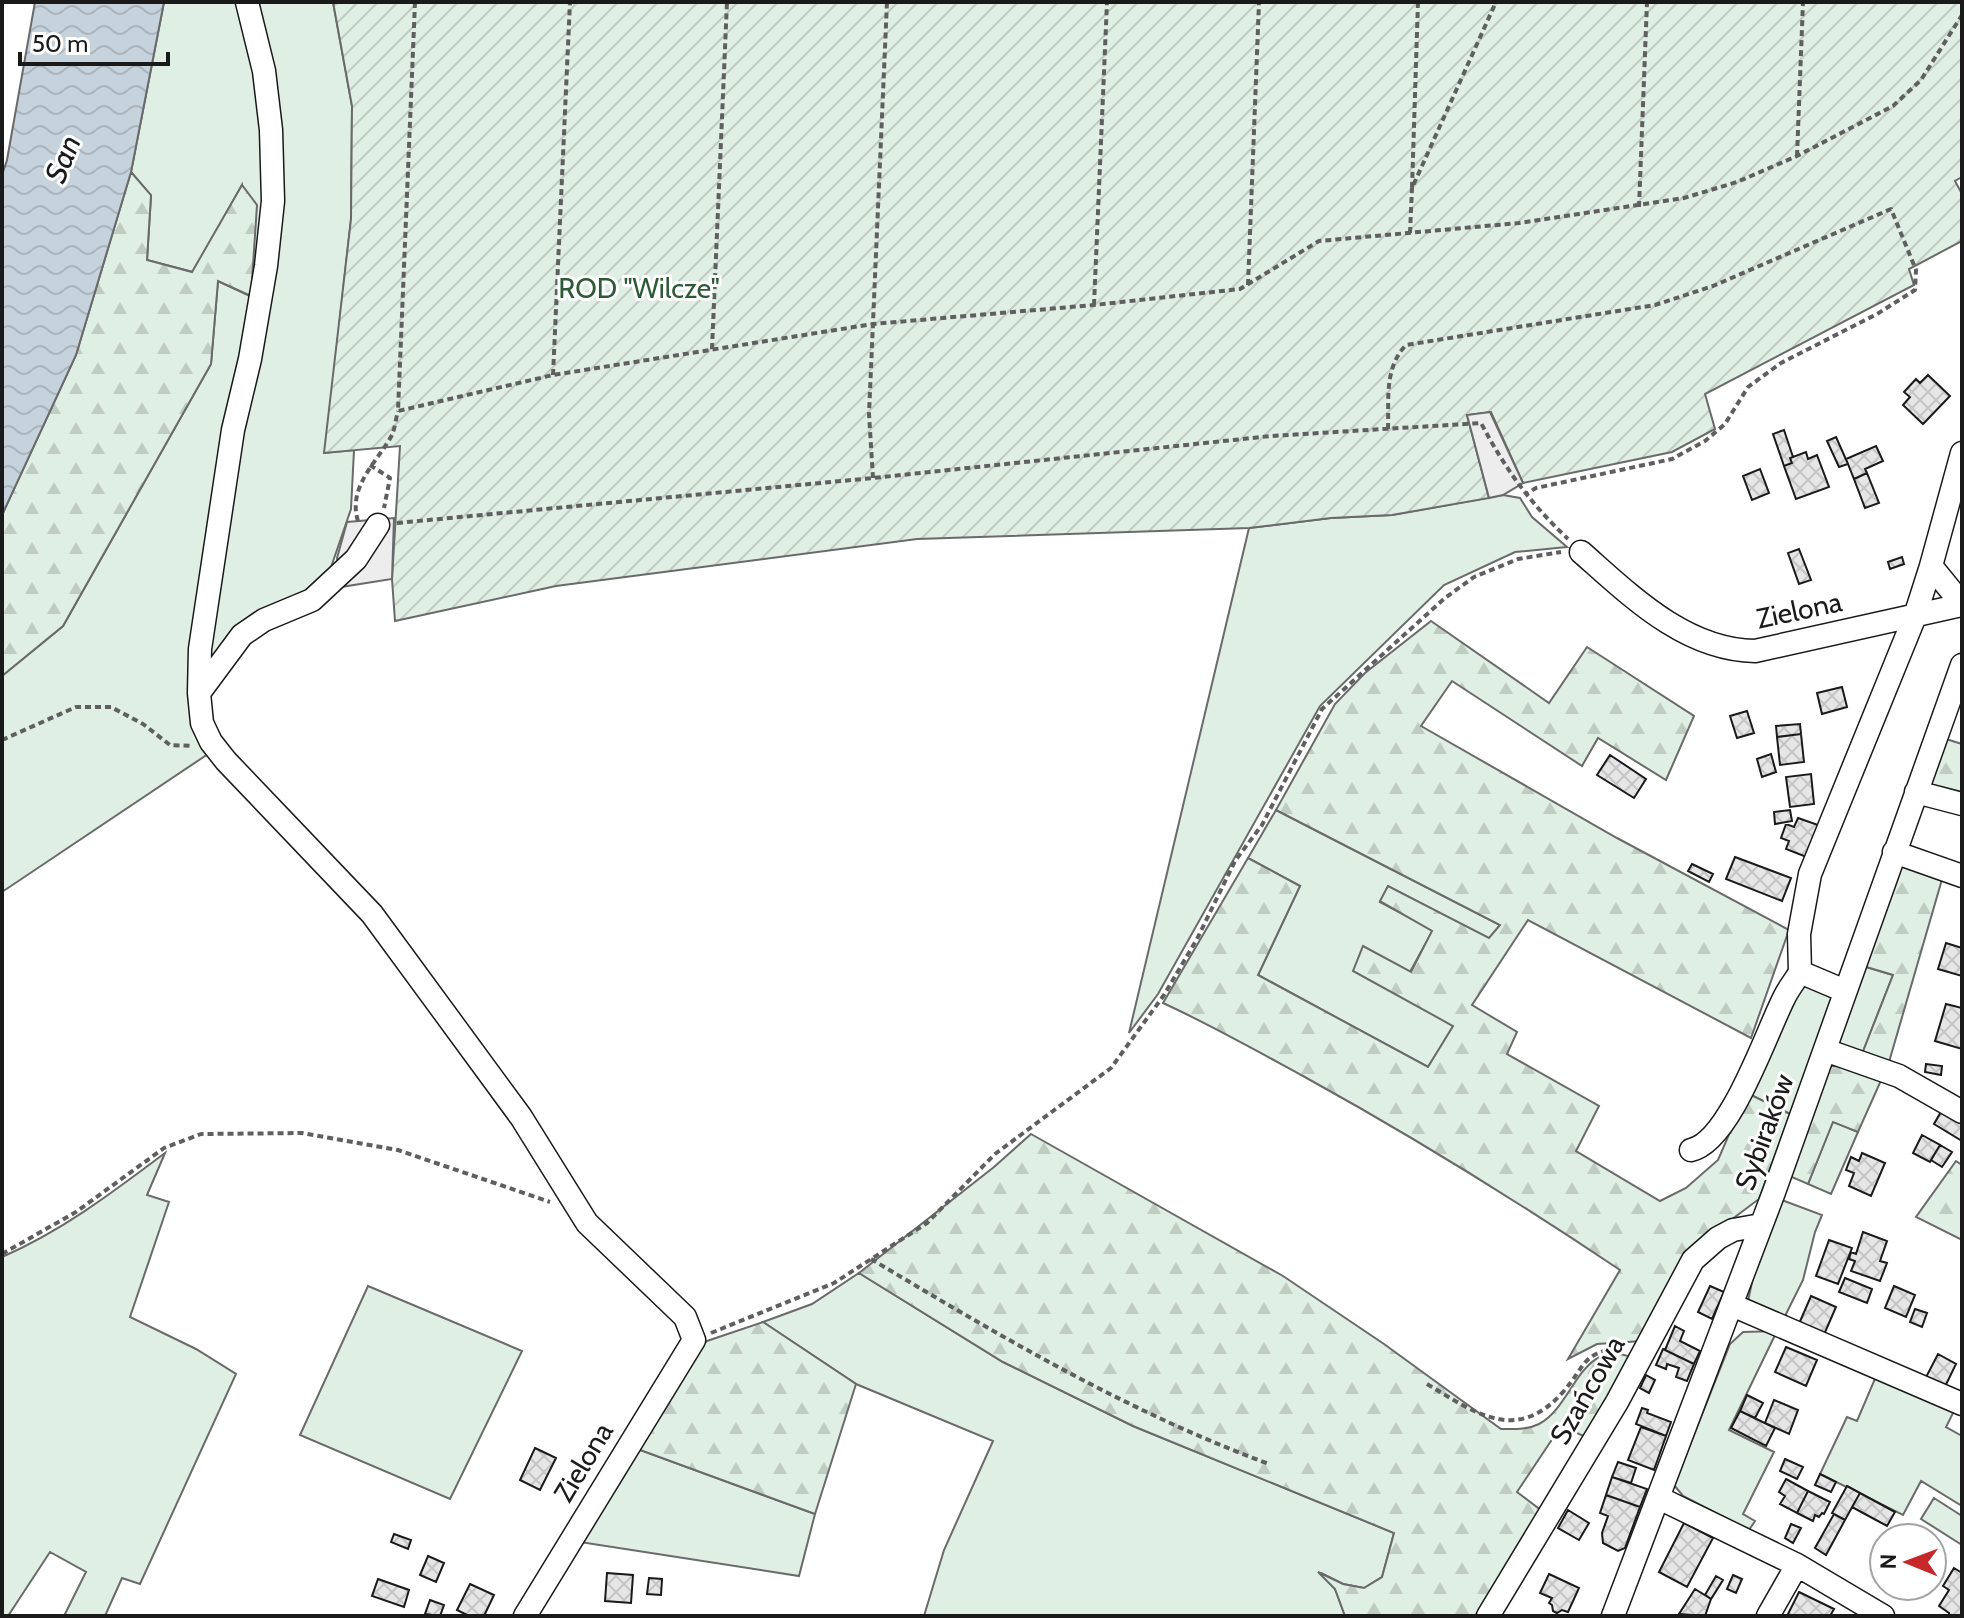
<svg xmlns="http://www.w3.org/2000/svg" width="1964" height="1618" font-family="Cabin,sans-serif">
  <defs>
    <pattern id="forest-firs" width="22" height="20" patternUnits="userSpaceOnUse" patternTransform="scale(2)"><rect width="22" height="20" fill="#e0efe3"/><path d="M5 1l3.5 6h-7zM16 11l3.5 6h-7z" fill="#c0ccc2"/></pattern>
    <pattern id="garden-furrows" width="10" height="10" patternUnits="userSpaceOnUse" patternTransform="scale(2)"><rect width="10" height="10" fill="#e0efe3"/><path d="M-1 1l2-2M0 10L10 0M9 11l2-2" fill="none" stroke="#c0ccc2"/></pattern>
    <pattern id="water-waves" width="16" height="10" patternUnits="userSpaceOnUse" patternTransform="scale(2)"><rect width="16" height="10" fill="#c6d2dc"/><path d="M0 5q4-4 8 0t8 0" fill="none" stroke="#aab4bc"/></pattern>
    <pattern id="building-cross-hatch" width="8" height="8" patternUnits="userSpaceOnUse" patternTransform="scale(2)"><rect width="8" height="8" fill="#e6e6e6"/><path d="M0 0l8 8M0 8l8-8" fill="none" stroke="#c5c5c5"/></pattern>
  </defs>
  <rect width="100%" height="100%" fill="#fff"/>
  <path fill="#e0efe3" stroke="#6a6a6a" stroke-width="2" d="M164 2H239L256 73 267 202 192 654 211 752 2 892V676L63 626 211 364 218 281 250 296 242 185 193 272 147 260 151 196 131 172Z
    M255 2H333L352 106 351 219 325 453 354 450 351 509 328 576 207 674 210 626 271 272Z
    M1503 495 1520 498 1532 517 1567 547 1515 552 1444 585 1320 706 1158 994 1129 1033 1249 528 1331 518 1392 515Z
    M1276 810 1500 925 1489 939 1388 886 1380 902 1433 930 1410 972 1454 1026 1428 1067 1258 975 1300 886 1248 858Z
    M1863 966 1893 975 1862 1054 1841 1046 1838 1036Z
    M1815 984 1830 991 1832 1000 1790 1114 1747 1093 1800 988Z
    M1833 1121 1858 1132 1831 1194 1808 1184Z
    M165 1153 147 1195 169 1202 130 1317 196 1349 236 1374 140 1584 122 1578 105 1616H64L86 1572 50 1552 8 1616H2V1257C62 1231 113 1192 165 1153Z
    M1779 1199 1822 1215 1815 1232 1803 1280 1782 1322 1748 1301 1757 1259Z
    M859 1273 1003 1362 1133 1426 1394 1533 1382 1577 1364 1588 1343 1584 1321 1573 1335 1589 1345 1616H924L944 1550 993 1441 856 1384 763 1322 812 1304Z
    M368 1286 522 1351 450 1499 300 1435Z
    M1777 1331 1729 1430 1774 1452 1743 1514 1755 1521 1749 1530 1683 1496 1674 1485 1730 1344 1743 1332Z
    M1877 1374 1956 1407 1946 1427 1962 1436V1506L1921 1481 1903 1515 1820 1474 1847 1417 1857 1421Z
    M632 1447 815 1514 799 1576 580 1542Z
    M1934 1498 1962 1516V1545L1921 1519Z"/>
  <path fill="url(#forest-firs)" stroke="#6a6a6a" stroke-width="2" d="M131 172 151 195 147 260 192 272 242 185 257 205 251 296 218 281 211 364 63 626 2 676V515L76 355Z
    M1431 621 1549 703 1587 647 1694 716 1666 780 1598 738 1582 766 1452 681 1421 726 1617 838 1789 930 1751 1038 1528 920 1472 1005 1517 1032 1507 1054 1599 1106 1576 1151 1660 1201 1686 1188 1718 1160 1747 1093 1790 1114 1759 1199 1715 1232 1642 1341 1597 1344 1568 1359 1620 1270C1517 1201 1412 1136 1303 1076 1257 1051 1211 1025 1163 1003L1248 858 1300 886 1258 975 1428 1067 1453 1026 1353 971 1363 946 1411 972 1432 931 1380 901 1388 886 1489 938 1500 925 1276 810 1335 704 1365 673Z
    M1946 739 1962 744V798L1929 789Z
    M1900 864 1943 876 1889 1062 1862 1054 1893 975 1863 966Z
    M1832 1066H1845L1883 1076 1858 1132 1833 1122 1808 1184 1787 1175 1825 1069Z
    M1031 1134 1283 1276 1384 1344 1501 1429C1514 1429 1527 1430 1539 1424 1575 1405 1580 1336 1633 1358L1588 1438 1561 1426 1517 1492 1546 1514 1475 1616H1345L1335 1589 1318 1572 1343 1584 1364 1588 1382 1577 1394 1533 1133 1426 1003 1362 859 1273 994 1167Z
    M1956 1161 1962 1165V1240L1916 1217Z
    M763 1322 856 1384 815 1514 632 1447 688 1357 707 1341Z"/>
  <path fill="url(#garden-furrows)" stroke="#6a6a6a" stroke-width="2" d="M333 2H1962V177L1955 181 1962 194V241L1909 269 1914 285 1705 394 1715 429 1672 452 1523 483 1491 412 1467 415 1489 498 1392 515 1331 518 1249 528 917 539 556 586 395 621 392 579 400 446 324 453 351 219 352 106Z"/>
  <path fill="#ededed" stroke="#6a6a6a" stroke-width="2" d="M1490 412 1523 483 1503 495 1489 498 1467 415Z
    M394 518 392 579 341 587 337 558 347 522Z"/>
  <path fill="url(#water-waves)" stroke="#6a6a6a" stroke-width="2" d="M35 2H164L131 172 76 355 2 515V175L7 160Z"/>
  <path fill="url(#building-cross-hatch)" stroke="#1a1a1a" stroke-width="2" d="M1928 375 1950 396 1923 424 1903 405 1910 397 1904 392 1916 379 1920 383Z
    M1784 430 1793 457 1790 458 1792 463 1784 466 1773 434Z
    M1836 437 1848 464 1839 467 1827 441Z
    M1876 446 1883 461 1865 469 1867 473 1854 479 1846 459Z
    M1806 452 1808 459 1817 455 1829 487 1796 499 1784 466 1792 463 1790 458Z
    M1760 469 1769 493 1752 500 1743 476Z
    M1867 473 1879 503 1865 508 1854 479Z
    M1799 549 1811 580 1799 584 1788 553Z
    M1902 557 1904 564 1890 569 1888 562Z
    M1842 687 1847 707 1822 714 1817 693Z
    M1747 711 1754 733 1737 738 1730 716Z
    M1800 724 1801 734 1777 737 1776 726Z
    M1801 734 1804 762 1780 765 1777 737Z
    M1771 754 1776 772 1762 777 1757 759Z
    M1610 755 1646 779 1634 798 1597 775Z
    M1811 774 1814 804 1790 807 1786 777Z
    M1790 810 1792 821 1775 824 1774 812Z
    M1798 818 1821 826 1809 858 1786 849 1789 841 1781 838 1786 824 1794 827Z
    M1735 857 1791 878 1782 901 1726 879Z
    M1692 864 1713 874 1709 882 1688 871Z
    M1946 943 1962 948V976L1938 969Z
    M1946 1004 1962 1008V1049L1935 1041Z
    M1926 1064 1942 1066 1941 1075 1925 1072Z
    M1942 1110 1962 1122V1141L1934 1124Z
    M1922 1135 1940 1145 1930 1162 1913 1153Z
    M1940 1145 1952 1152 1942 1167 1931 1160Z
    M1862 1153 1885 1163 1871 1196 1849 1186 1854 1173 1846 1170 1851 1157 1859 1161Z
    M1863 1232 1887 1241 1880 1261 1887 1263 1880 1281 1851 1271 1855 1261 1849 1259 1851 1252 1856 1254Z
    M1829 1240 1852 1248 1838 1284 1816 1276Z
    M1845 1278 1872 1289 1867 1303 1839 1292Z
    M1710 1286 1724 1292 1712 1319 1698 1312Z
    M1894 1286 1915 1295 1906 1317 1885 1308Z
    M1811 1296 1836 1307 1823 1337 1798 1326Z
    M1915 1309 1927 1313 1922 1327 1910 1322Z
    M1675 1326 1684 1331 1680 1341 1700 1351 1694 1364 1665 1350Z
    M1786 1347 1817 1360 1806 1386 1775 1372Z
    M1663 1349 1694 1364 1687 1381 1676 1377 1679 1368 1667 1364 1666 1369 1656 1365Z
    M1938 1354 1956 1364 1943 1391 1924 1381Z
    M1646 1375 1655 1380 1649 1393 1640 1388Z
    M1747 1395 1763 1403 1755 1418 1740 1411Z
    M1774 1400 1798 1410 1789 1434 1765 1423Z
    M1642 1408 1648 1410 1647 1413 1671 1422 1666 1436 1636 1424Z
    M1740 1411 1775 1428 1766 1446 1731 1428Z
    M1641 1427 1666 1436 1654 1470 1628 1460Z
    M535 1448 556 1458 540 1490 520 1480Z
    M1785 1459 1803 1467 1797 1479 1780 1471Z
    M1618 1462 1636 1468 1631 1483 1612 1477Z
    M1820 1474 1836 1482 1831 1492 1815 1485Z
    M1612 1477 1647 1489 1640 1507 1606 1495Z
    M1786 1479 1808 1491 1797 1513 1780 1504 1785 1496 1779 1492Z
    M1847 1486 1860 1493 1845 1520 1832 1513Z
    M1808 1491 1830 1502 1824 1514 1822 1513 1819 1517 1815 1515 1813 1521 1797 1513Z
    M1860 1493 1895 1512 1887 1526 1852 1507Z
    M1606 1495 1640 1507 1625 1548 1618 1551 1603 1543 1602 1533 1608 1516 1600 1513Z
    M1568 1510 1589 1523 1579 1540 1558 1528Z
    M1834 1514 1845 1520 1826 1555 1815 1548Z
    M1684 1523 1713 1538 1687 1587 1659 1572Z
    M1791 1524 1801 1528 1793 1543 1785 1538Z
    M394 1534 411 1540 408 1549 391 1542Z
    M428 1556 444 1563 436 1582 420 1575Z
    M1954 1568 1962 1573V1616H1949V1613L1939 1606 1949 1590 1943 1586Z
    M607 1573 633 1575 631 1603 605 1601Z
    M1549 1574 1579 1588 1568 1612 1562 1610 1557 1613 1553 1611 1552 1605 1549 1603 1552 1598 1540 1593Z
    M1733 1575 1742 1579 1736 1593 1727 1589Z
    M1716 1576 1723 1580 1711 1599 1705 1595Z
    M649 1578 662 1579 661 1595 647 1594Z
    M378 1579 409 1590 404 1607 372 1596Z
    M470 1584 494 1595 484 1616H469L457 1610Z
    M1695 1589 1711 1599 1705 1616 1679 1614Z
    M1799 1592 1834 1609 1830 1616H1787Z
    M430 1600 444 1605 440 1616 425 1614Z"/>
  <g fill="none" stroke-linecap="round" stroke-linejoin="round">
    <g stroke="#1a1a1a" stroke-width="25">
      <path id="minor" d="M247 2 264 71 271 130 273 201 266 266 250 359 233 430 200 649 199 693 202 723 211 742 226 761 372 914 521 1117 587 1223 685 1317 694 1340 525 1616
        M1581 552C1631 596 1685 650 1755 651L1962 605
        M1931 566 1962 453
        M199 693 242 635 264 620 312 600 356 559 378 525
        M1916 792 1962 804
        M1894 852 1962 876
        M1845 991 1800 972 1799 934 1810 874 1915 616 1931 566 1962 604
        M1825 1050 1899 1076 1962 1112
        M1691 1150C1730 1142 1766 1033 1784 998 1788 989 1795 981 1800 972
        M1732 1305 1962 1404
        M1659 1498 1797 1565 1883 1616
        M1488 1616 1617 1402 1693 1260 1718 1238 1733 1230 1761 1225
        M1613 1616 1774 1192 1962 665
        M1768 1616 1797 1565"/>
    </g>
    <path stroke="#5f5f5f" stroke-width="4" stroke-dasharray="6 4" stroke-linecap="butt" d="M415 2 398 411 553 375 873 324 1094 305 1240 289 1319 241 1519 223 1684 198 1737 182 1797 156 1893 106 1921 80 1962 15
      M1418 2 1412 188 1496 2
      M1797 156 1803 2
      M1639 207 1647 2
      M1410 233 1412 188
      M1248 285 1259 2
      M1094 305 1107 2
      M712 349 727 2
      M553 375 570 2
      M1388 429C1389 399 1384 368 1406 345L1655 305 1713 286 1891 209 1916 270 1915 290 1877 314 1781 363 1748 387 1725 424 1705 441 1672 459 1536 488 1526 494
      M370 465 390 478 384 508
      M873 478 869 414 887 2
      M358 521C347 487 378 461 392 435 395 428 396 418 398 411
      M397 523 873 478 1271 436 1481 423C1506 470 1529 502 1568 539
      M2 740 76 707H111L143 724 170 745 193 746
      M2 1254 76 1212 164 1148 201 1134 302 1133 398 1150 550 1202
      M871 1259C1000 1336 1128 1412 1269 1464
      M711 1333 834 1283 927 1223 995 1154 1111 1068 1164 995 1197 939 1235 861 1262 825 1322 709 1445 598 1474 577 1518 559 1561 552
      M1427 1384C1474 1412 1516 1445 1563 1392 1587 1365 1580 1353 1623 1347"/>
    <use href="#minor" stroke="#fff" stroke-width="22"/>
  </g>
  <g text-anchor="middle" stroke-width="6" stroke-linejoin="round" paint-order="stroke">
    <g font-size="28" fill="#2b5a34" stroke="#fff">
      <text x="639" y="298">ROD "Wilcze"</text>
    </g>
    <g font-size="28" fill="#1a1a1a" stroke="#fff">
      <text transform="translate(1799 610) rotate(-12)" y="10">Zielona</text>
      <text transform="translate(1764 1132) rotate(-70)" y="10">Sybiraków</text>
      <text transform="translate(1587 1390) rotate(-60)" y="10">Szańcowa</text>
      <text transform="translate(583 1462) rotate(-59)" y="10">Zielona</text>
    </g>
    <g font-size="30" font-style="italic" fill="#1a1a1a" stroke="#fff">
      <text transform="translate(63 159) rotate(-68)" y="10">San</text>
    </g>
  </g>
  <rect width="1964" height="1618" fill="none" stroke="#1a1a1a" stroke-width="8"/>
  <g transform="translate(1908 1562) rotate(271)"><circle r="38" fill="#ffffff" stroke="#a3a3a3" stroke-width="2"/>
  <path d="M0-6L14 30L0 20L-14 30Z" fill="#c62828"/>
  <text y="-12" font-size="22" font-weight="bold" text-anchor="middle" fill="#1a1a1a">N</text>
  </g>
  <path d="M20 52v12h148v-12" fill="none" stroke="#1a1a1a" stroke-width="4"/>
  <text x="32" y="52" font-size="24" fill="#1a1a1a" stroke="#ffffff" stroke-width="6" paint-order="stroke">50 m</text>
</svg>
